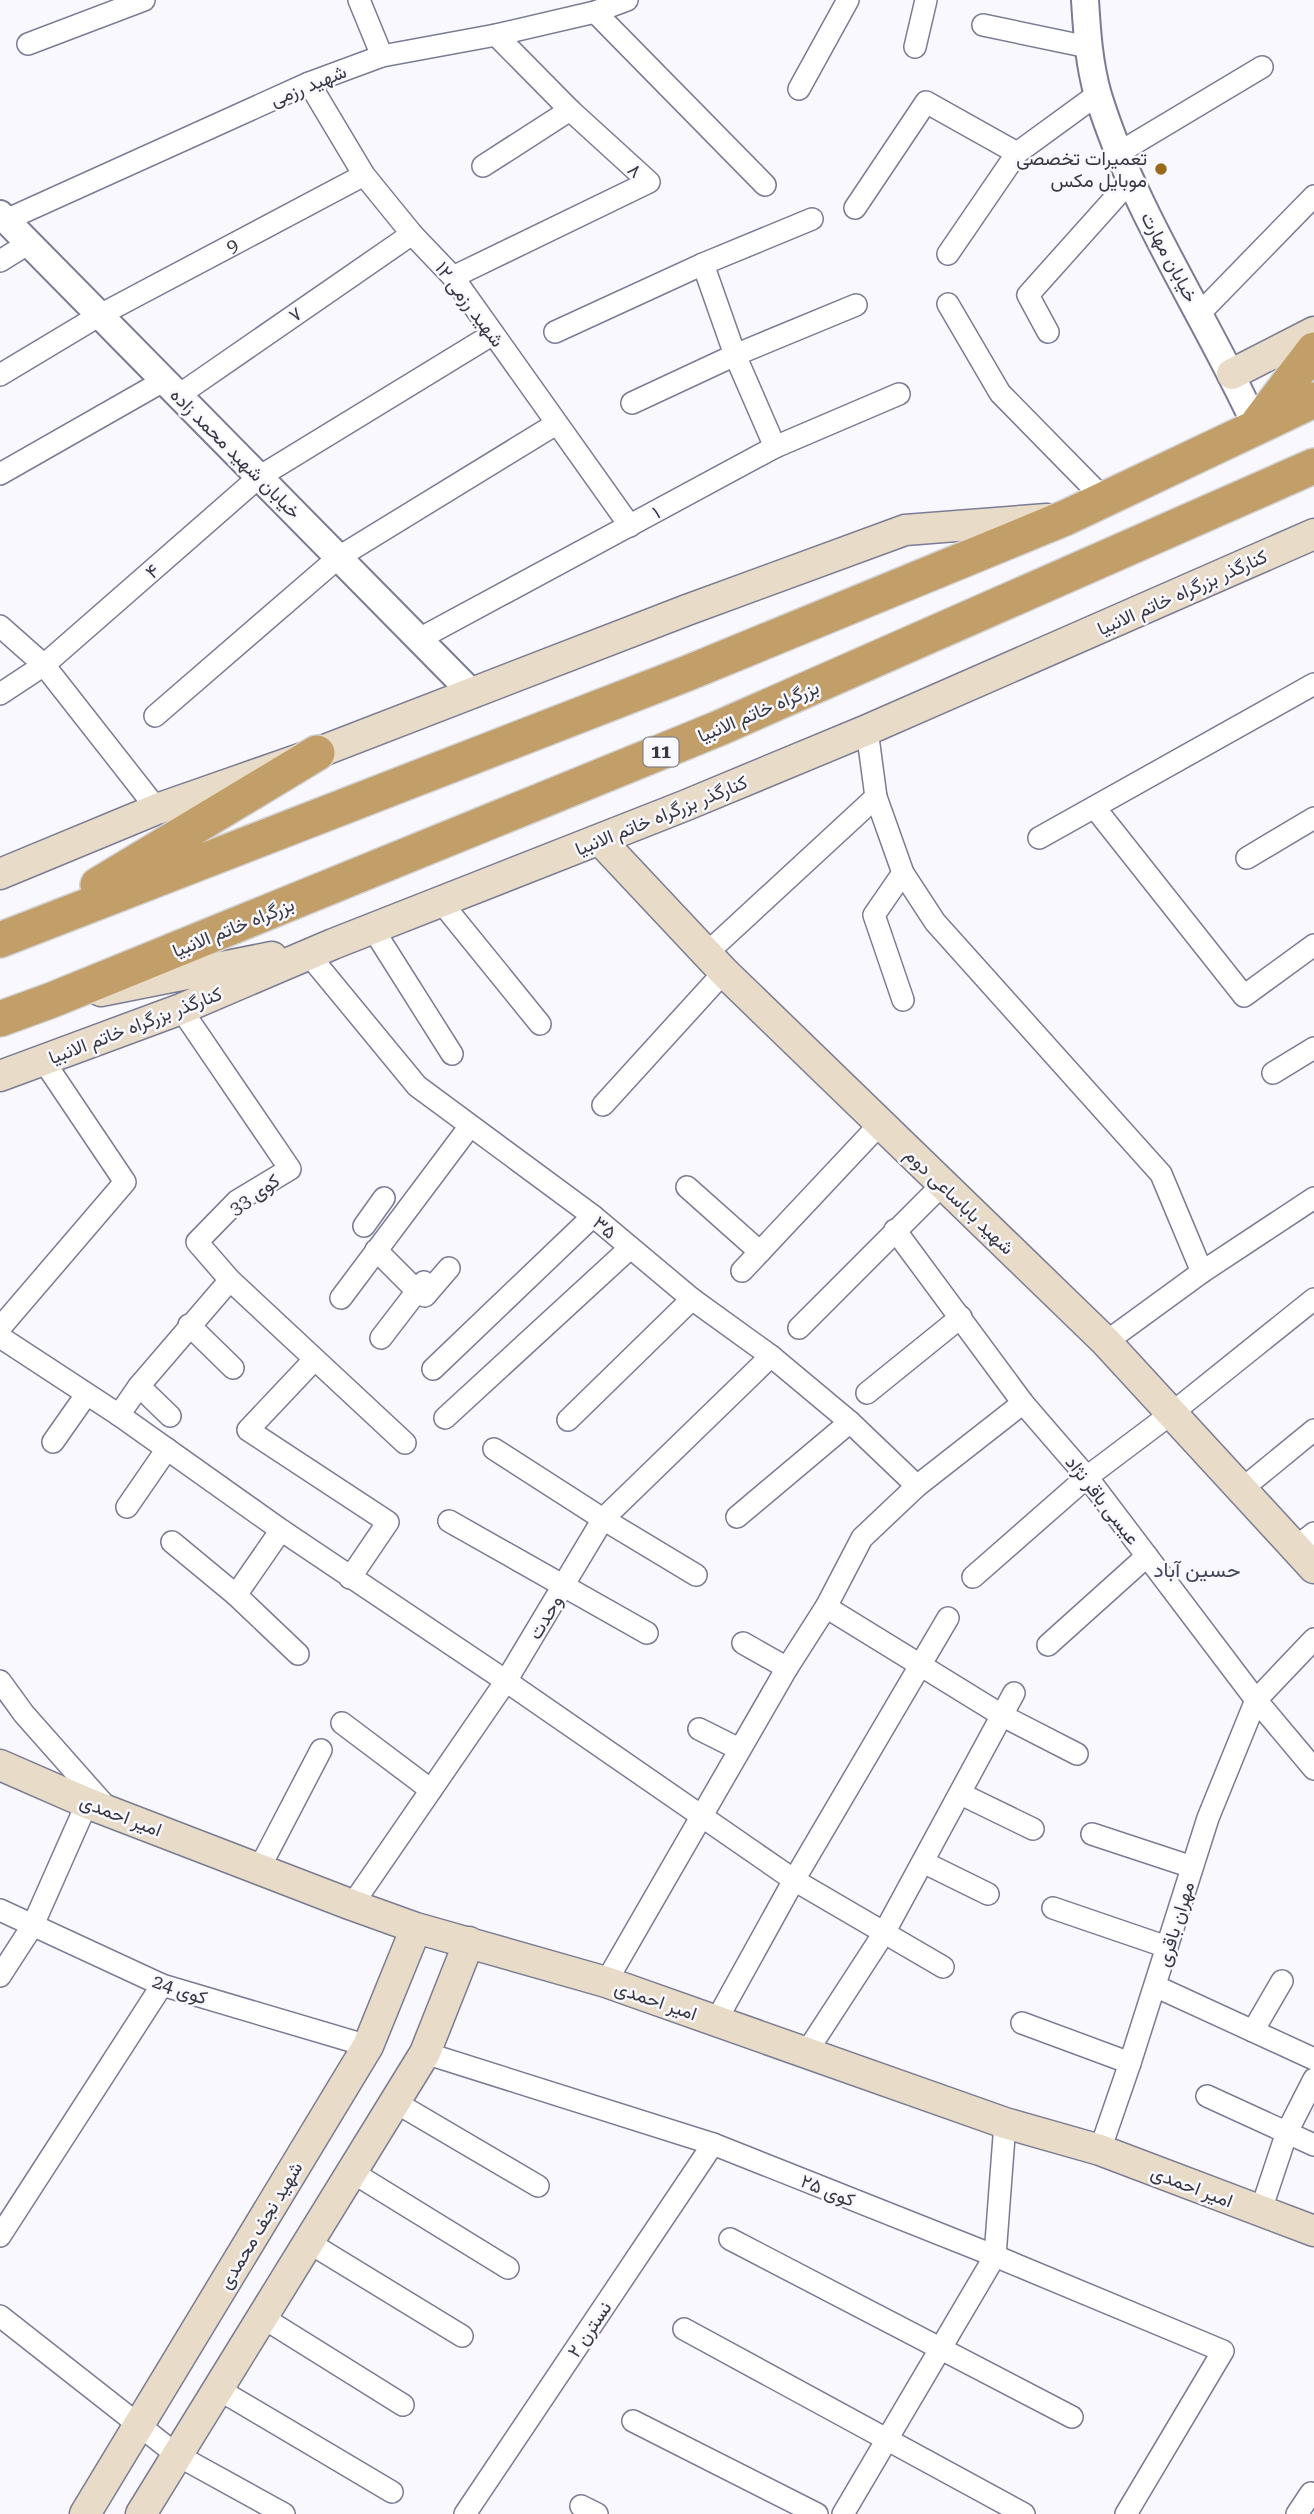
<svg xmlns="http://www.w3.org/2000/svg" width="1314" height="2514" font-family="'Roboto Serif',Vazirmatn,serif">
  <rect width="100%" height="100%" fill="#f8f8fe"/>
  <g fill="none" stroke-linecap="round" stroke-linejoin="round">
    <g stroke="#7a7c95" stroke-width="24">
      <g id="minor">
        <path d="M359 0 382 56"/>
        <path d="M595 12 765 185"/>
        <path d="M983 25 1088 47"/>
        <path d="M28 44 144 0"/>
        <path d="M915 47 926 0"/>
        <path d="M309 83 364 175 412 234 453 277 630 526"/>
        <path d="M799 89 848 0"/>
        <path d="M1120 152 1262 67"/>
        <path d="M483 166 570 110"/>
        <path d="M855 208 926 102 1017 153"/>
        <path d="M6 220 309 83 382 56 496 35 595 12 627 0"/>
        <path d="M948 254 1017 153 1098 94"/>
        <path d="M0 261 29 243"/>
        <path d="M703 264 735 355 775 447"/>
        <path d="M453 277 649 182 570 110 496 35"/>
        <path d="M948 304 1000 393 1104 499"/>
        <path d="M1200 313 1314 196"/>
        <path d="M555 332 703 264 812 219"/>
        <path d="M1048 332 1028 295 1130 181"/>
        <path id="s1" d="M0 375 100 315 364 175"/>
        <path d="M179 395 412 234"/>
        <path d="M632 403 735 355 856 305"/>
        <path d="M0 474 165 380"/>
        <path d="M0 626 44 665 157 809"/>
        <path d="M419 639 775 447 899 394"/>
        <path d="M0 694 44 665 259 477 493 334"/>
        <path d="M155 716 339 557 556 424"/>
        <path d="M867 730 876 797 903 873 935 922 1161 1174 1202 1272"/>
        <path d="M1095 808 1244 996 1314 945"/>
        <path d="M1039 838 1314 684"/>
        <path d="M1247 858 1314 818"/>
        <path d="M903 873 874 915 903 1000"/>
        <path d="M441 902 540 1024"/>
        <path d="M373 929 452 1054"/>
        <path d="M707 953 876 797"/>
        <path d="M309 955 417 1086 593 1216 692 1299 771 1356 850 1422 917 1486"/>
        <path d="M181 1009 290 1169 237 1201 197 1242 230 1280 405 1443"/>
        <path d="M1273 1073 1314 1048"/>
        <path d="M603 1105 724 972"/>
        <path d="M687 1187 760 1252"/>
        <path d="M364 1226 384 1198"/>
        <path d="M895 1230 1023 1403 1087 1477 1256 1700 1314 1769"/>
        <path d="M376 1250 417 1291 425 1296 449 1268"/>
        <path d="M742 1271 880 1124"/>
        <path d="M341 1298 470 1126"/>
        <path d="M189 1325 233 1368"/>
        <path d="M0 1328 125 1182 43 1060"/>
        <path d="M799 1328 943 1184"/>
        <path d="M0 1337 119 1415 281 1530 506 1681 794 1880 943 1967"/>
        <path d="M381 1338 424 1282"/>
        <path d="M1106 1342 1202 1272 1314 1198"/>
        <path d="M314 1360 248 1430 388 1522 350 1578"/>
        <path d="M433 1369 593 1216"/>
        <path d="M139 1386 170 1416"/>
        <path d="M867 1393 961 1317"/>
        <path d="M119 1415 139 1386 230 1280"/>
        <path d="M445 1418 630 1248"/>
        <path d="M568 1420 692 1299"/>
        <path d="M53 1442 86 1395"/>
        <path d="M494 1449 603 1519 696 1575"/>
        <path d="M1242 1489 1314 1430"/>
        <path d="M127 1507 167 1449"/>
        <path d="M737 1517 850 1422"/>
        <path d="M449 1521 647 1633"/>
        <path d="M172 1542 236 1595 298 1654"/>
        <path d="M1295 1548 1314 1533"/>
        <path d="M973 1577 1087 1477 1172 1413 1314 1299"/>
        <path d="M236 1595 281 1530"/>
        <path d="M826 1607 1003 1716 1077 1754"/>
        <path d="M743 1643 787 1668"/>
        <path d="M1048 1645 1147 1556"/>
        <path d="M0 1681 24 1714 109 1810"/>
        <path d="M342 1723 431 1790"/>
        <path d="M699 1729 739 1749"/>
        <path d="M961 1794 1033 1829"/>
        <path d="M1092 1834 1192 1867"/>
        <path d="M923 1862 988 1894"/>
        <path d="M259 1869 321 1750"/>
        <path d="M352 1905 506 1681 603 1519 771 1356"/>
        <path d="M1053 1908 1167 1947"/>
        <path d="M0 1910 162 1985 368 2046"/>
        <path d="M0 1976 33 1925 87 1803"/>
        <path d="M606 1982 787 1668 826 1607 862 1538 917 1486 1023 1403"/>
        <path d="M1155 1986 1314 2059"/>
        <path d="M716 2021 794 1880 948 1618"/>
        <path d="M1022 2023 1130 2063"/>
        <path d="M1253 2031 1282 1981"/>
        <path d="M425 2053 713 2144 995 2256 1223 2351 1126 2514"/>
        <path d="M806 2053 884 1933 1014 1693"/>
        <path d="M1207 2096 1314 2145"/>
        <path d="M395 2102 538 2186"/>
        <path d="M1100 2150 1130 2063 1208 1818 1256 1700 1314 1639"/>
        <path d="M352 2172 508 2268"/>
        <path d="M1260 2213 1287 2132 1314 2079"/>
        <path d="M0 2236 162 1985"/>
        <path d="M730 2239 1072 2417"/>
        <path d="M308 2242 462 2336"/>
        <path d="M0 2316 177 2455 284 2514"/>
        <path d="M262 2317 403 2405"/>
        <path d="M684 2329 1024 2514"/>
        <path d="M218 2389 392 2492"/>
        <path d="M633 2421 817 2514"/>
        <path d="M581 2506 597 2514"/>
        <path d="M465 2514 713 2144"/>
        <path d="M843 2514 995 2256 1005 2123"/>
        <path d="M1297 2514 1311 2493"/>
      </g>
    </g>
    <g stroke="#7a7c95" stroke-width="30">
      <path id="tertiary" d="M1085 0C1087 32 1089 64 1098 95 1134 212 1205 315 1256 426
        M0 214 473 694"/>
    </g>
    <g stroke="#7a7c95" stroke-width="33">
      <path id="secondary" d="M1232 374 1314 332
        M600 840 724 972 1106 1342 1314 1568
        M0 874 157 809 317 753 687 610 905 530 1047 519
        M101 991 272 957
        M0 1076 181 1009 333 944 684 806 867 730 1314 534
        M0 1765 87 1803 352 1905 416 1928 606 1982 1005 2123 1100 2150 1314 2231
        M85 2514 368 2046 416 1928
        M141 2514 425 2053 469 1942"/>
    </g>
    <g stroke="#d3d3d6" stroke-width="38">
      <path id="trunk" d="M1259 422 1314 350
        M98 885 317 753
        M0 940 688 673 1065 518 1314 400
        M0 1019 52 1000 717 729 1314 466"/>
    </g>
    <use href="#minor" stroke="#fff" stroke-width="21"/>
    <use href="#tertiary" stroke="#fff" stroke-width="26"/>
    <use href="#secondary" stroke="#e8dbc7" stroke-width="30"/>
    <use href="#trunk" stroke="#c29e68" stroke-width="35"/>
  </g>
  <circle fill="#986a1a" stroke="#f8f8fe" stroke-width="2.5" cx="1161" cy="169" r="7"/>
  <g text-anchor="middle" stroke-width="5" stroke-linejoin="round" paint-order="stroke">
    <rect fill="#f8f8fe" stroke="#71727b" stroke-width="2" x="643.5" y="737.5" width="35" height="29" rx="5"/>
    <g font-size="18" font-weight="bold" fill="#373843">
      <text x="661" y="758">11</text>
    </g>
    <g font-size="19" fill="#373843" stroke="#f8f8fe">
      <text transform="translate(308 85) rotate(-22)" y="7">شهید رزمی</text>
      <text transform="translate(635 170) rotate(42)" y="7">۸</text>
      <text dy="7" stroke="none"><textPath href="#s1" startOffset="266">9</textPath></text>
      <text transform="translate(1170 257) rotate(62)" y="7">خیابان مهارت</text>
      <text transform="translate(470 304) rotate(53)" y="7">شهید رزمی ۱۲</text>
      <text transform="translate(295 314) rotate(-35)" y="7">۷</text>
      <text transform="translate(236 453) rotate(45)" y="7">خیابان شهید محمد زاده</text>
      <text transform="translate(656 512) rotate(-28)" y="7">۱</text>
      <text transform="translate(152 571) rotate(-41)" y="7">۴</text>
      <text transform="translate(1182 592) rotate(-24)" y="7">کنارگذر بزرگراه خاتم الانبیا</text>
      <text transform="translate(758 711) rotate(-23)" y="7">بزرگراه خاتم الانبیا</text>
      <text transform="translate(661 815) rotate(-22)" y="7">کنارگذر بزرگراه خاتم الانبیا</text>
      <text transform="translate(233 927) rotate(-22)" y="7">بزرگراه خاتم الانبیا</text>
      <text transform="translate(135 1025) rotate(-21)" y="7">کنارگذر بزرگراه خاتم الانبیا</text>
      <text transform="translate(254 1194) rotate(-35)" y="7">کوی 33</text>
      <text transform="translate(960 1201) rotate(44)" y="7">شهید باباساعی دوم</text>
      <text transform="translate(605 1227) rotate(40)" y="7">۳۵</text>
      <text transform="translate(1103 1500) rotate(52)" y="7">عیسی باقر نژاد</text>
      <text transform="translate(545 1617) rotate(-59)" y="7">وحدت</text>
      <text transform="translate(121 1815) rotate(21)" y="7">امیر احمدی</text>
      <text transform="translate(1175 1924) rotate(-73)" y="7">مهران باقری</text>
      <text transform="translate(180 1989) rotate(19)" y="7">کوی 24</text>
      <text transform="translate(656 2000) rotate(19)" y="7">امیر احمدی</text>
      <text transform="translate(1192 2186) rotate(21)" y="7">امیر احمدی</text>
      <text transform="translate(828 2190) rotate(22)" y="7">کوی ۲۵</text>
      <text transform="translate(260 2225) rotate(-59)" y="7">شهید نجف محمدی</text>
      <text transform="translate(589 2329) rotate(-56)" y="7">نسترن ۲</text>
    </g>
    <g font-size="19" fill="#373843" stroke="#f8f8fe" text-anchor="end">
      <text x="1147" y="165">تعمیرات تخصصی<tspan x="1147" dy="22">موبایل مکس</tspan></text>
    </g>
    <g font-size="21" fill="#404259" stroke="#f8f8fe">
      <text x="1197" y="1577">حسین آباد</text>
    </g>
  </g>
</svg>
